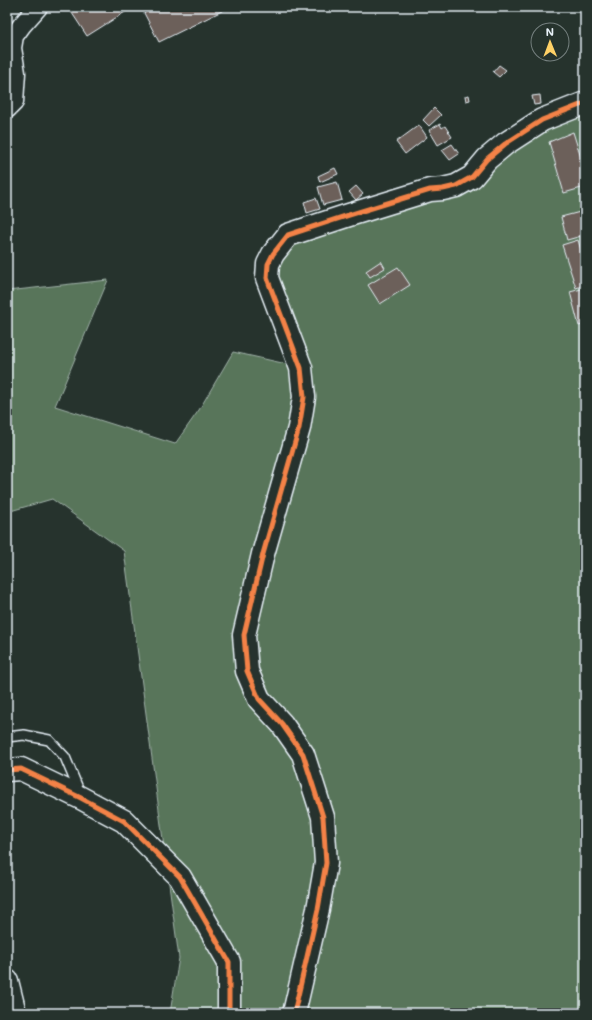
<svg xmlns="http://www.w3.org/2000/svg" width="592" height="1020" font-family="Mali,sans-serif">
  <rect width="100%" height="100%" fill="#26332d"/>
  <filter id="ink" filterUnits="userSpaceOnUse"><feTurbulence type="fractalNoise" baseFrequency=".025" numOctaves="2"/><feDisplacementMap in="SourceGraphic" scale="8" xChannelSelector="R" yChannelSelector="G"/><feConvolveMatrix kernelMatrix="1 2 1 2 8 2 1 2 1" color-interpolation-filters="sRGB"/></filter>
  <g filter="url(#ink)">
    <path fill="#59745a" stroke="#a0b2a9" d="M585 103V1013H170L179 958 124 551 52 499 7 512V291L108 280 55 406 175 444 199 410 233 352 300 367 267 278 288 235 430 190Z"/>
    <path fill="#6c605a" stroke="#e8f1f8" d="M76 7H133L87 36 70 10Z
      M156 7H230L159 42 144 13Z
      M499 65 506 70 499 77 493 72Z
      M469 95 470 100 466 101 465 96Z
      M540 95 541 104 534 105 532 96Z
      M434 108 441 115 429 126 423 120Z
      M440 124 442 128 445 126 452 137 438 145 429 130Z
      M419 125 427 137 405 154 396 142Z
      M573 132 585 171V187L564 193 549 142Z
      M452 144 459 154 450 160 442 150Z
      M335 168 338 174 320 182 318 176Z
      M337 182 342 200 323 205 318 187Z
      M356 186 363 194 356 200 349 192Z
      M316 198 320 209 307 213 304 202Z
      M584 211 585 216V235L567 240 561 217Z
      M585 237V253L581 238Z
      M578 240 585 264V285L576 288 562 245Z
      M381 261 385 268 370 277 366 271Z
      M398 267 410 285 380 304 368 285Z
      M585 288V324L579 326 570 292Z"/>
    <g fill="none" stroke-linecap="round" stroke-linejoin="round">
      <g stroke="#e8f1f8" stroke-width="12">
        <path id="lane" d="M7 737 24 735 49 740 65 757 80 793"/>
      </g>
      <g stroke="#e8f1f8" stroke-width="21">
        <path id="street" d="M7 109 14 102 16 73 12 48 14 36 22 25 38 7"/>
      </g>
      <g stroke="#e8f1f8" stroke-width="25">
        <path id="secondary" d="M7 770 21 769 81 798 124 821 180 877 229 962V1013
          M7 981 15 1013
          M294 1013 318 909 326 863 323 817 303 754 282 724 259 699 247 671 244 635 263 554 299 428 304 397 301 368 267 278 268 264 273 254 288 235 349 215 430 190 443 189 456 186 472 177 487 159 505 144 542 120 585 103"/>
      </g>
      <use href="#lane" stroke="#26332d" stroke-width="9"/>
      <use href="#street" stroke="#26332d" stroke-width="18"/>
      <use href="#secondary" stroke="#26332d" stroke-width="22"/>
      <g stroke="#26332d" stroke-width="8">
        <path id="cycleway" d="M7 770 21 769 81 798 124 821 180 877 229 962V1013
          M294 1013 318 909 326 863 323 817 303 754 282 724 259 699 247 671 244 635 263 554 299 428 304 397 301 368 267 278 268 264 273 254 288 235 349 215 430 190 443 189 456 186 472 177 487 159 505 144 542 120 585 103"/>
      </g>
      <use href="#cycleway" stroke="#f48246" stroke-width="5"/>
    </g>
  </g>
  <rect width="592" height="1020" fill="none" stroke="#26332d" stroke-width="24"/>
  <rect x="12" y="12" width="568" height="996" fill="none" stroke="#e8f1f8" stroke-width="1.5" filter="url(#ink)"/>
  <g transform="translate(550 42) rotate(359)"><circle r="19" fill="#26332d" stroke="#747f7e"/>
  <path d="M0-3L7 15L0 10L-7 15Z" fill="#ffd166"/>
  <text y="-6" font-size="11" font-weight="bold" text-anchor="middle" fill="#e8f1f8">N</text>
  </g>
</svg>
